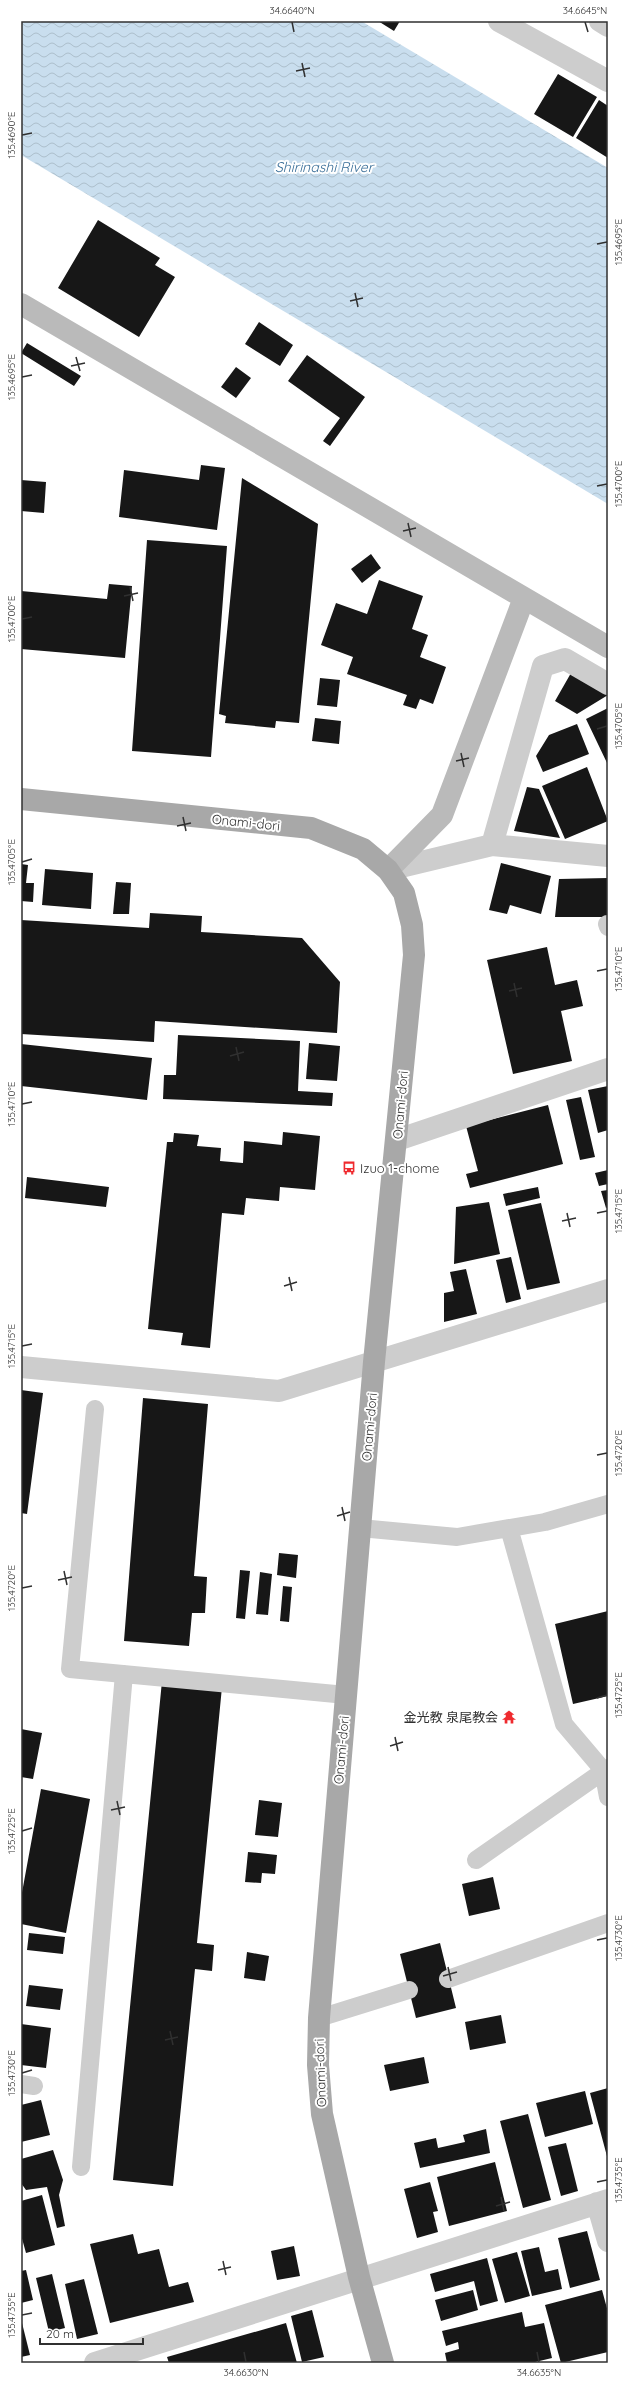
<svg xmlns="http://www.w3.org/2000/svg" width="629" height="2384" font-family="Quicksand,'Noto Sans JP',sans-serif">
  <defs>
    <pattern id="water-waves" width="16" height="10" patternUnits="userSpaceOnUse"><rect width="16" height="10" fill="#c9deee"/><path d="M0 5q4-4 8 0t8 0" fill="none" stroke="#adbfcc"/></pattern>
  </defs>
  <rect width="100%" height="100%" fill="#fff"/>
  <path fill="url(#water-waves)" d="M21 21H361L608 168V504L21 155Z"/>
  <path fill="#171717" d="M378 21H400L394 31Z
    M558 74 597 97 573 137 534 114Z
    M599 100 608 106V158L576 138Z
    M98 220 160 258 155 265 175 277 139 337 58 288Z
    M259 322 293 345 280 366 245 344Z
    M27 343 81 376 74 386 21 353Z
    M307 355 365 397 330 446 323 441 340 418 288 381Z
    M236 367 251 378 236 398 221 387Z
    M201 465 225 468 217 530 119 517 124 470 199 480Z
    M242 478 318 524 299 723 276 721 275 728 225 723 226 716 219 714Z
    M21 480 46 482 44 513 21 511Z
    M147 540 227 546 211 757 132 751Z
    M371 554 381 568 362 583 351 569Z
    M379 580 423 596 412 629 428 635 420 657 446 667 433 704 420 699 416 709 403 705 407 695 347 674 353 657 321 645 336 603 367 614Z
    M109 584 132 586 125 658 21 649V591L107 599Z
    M571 673 608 693V695L577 714 555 701Z
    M320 678 340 680 337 707 317 705Z
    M608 708V765L586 719Z
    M315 718 341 721 339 744 312 741Z
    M577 724 589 754 543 772 536 756 549 735Z
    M587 767 608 821 565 839 542 786Z
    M527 787 539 789 560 838 514 831Z
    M501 863 551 876 541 914 510 905 507 914 489 910Z
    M21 864 28 865 26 883H34L33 902 21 901Z
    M45 869 93 873 91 909 42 905Z
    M608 878V917H555L559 879Z
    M116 882 131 883 129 914H113Z
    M150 913 202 916 201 932 302 938 340 982 337 1033 155 1021 154 1042 21 1034V920L149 928Z
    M547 947 555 985 577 980 583 1006 561 1011 572 1061 513 1074 487 960Z
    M178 1035 300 1041 298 1091 333 1093 332 1106 163 1099 164 1075H176Z
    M309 1043 340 1046 337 1081 306 1079Z
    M21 1044 152 1058 147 1100 21 1086Z
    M608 1086V1130L598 1133 588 1090Z
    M581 1097 595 1157 580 1160 566 1100Z
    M548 1105 563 1164 470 1188 466 1174 478 1171 466 1126Z
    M283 1132 320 1136 315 1190 280 1187 279 1201 246 1198 244 1215 222 1213 210 1348 181 1345 183 1333 148 1329 167 1142H173L174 1133 199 1135 197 1146 221 1148 220 1161 243 1163 244 1141 282 1145Z
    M608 1170V1184L599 1186 595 1173Z
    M27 1177 109 1187 106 1207 25 1198Z
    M538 1187 540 1198 506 1206 503 1194Z
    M608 1190V1207L606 1208 601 1191Z
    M489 1202 500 1254 454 1264 456 1207Z
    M541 1203 560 1283 527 1290 508 1210Z
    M511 1257 521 1299 506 1303 496 1260Z
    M466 1269 477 1314 444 1322V1293L454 1291 450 1272Z
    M21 1390 43 1393 27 1514 21 1513Z
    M143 1398 208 1404 194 1576 207 1577 205 1613H192L189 1646 124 1641Z
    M279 1553 298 1555 296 1578 277 1575Z
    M240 1570 250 1571 245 1619 236 1618Z
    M260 1572 272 1574 268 1615 256 1614Z
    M283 1586 292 1587 289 1622 280 1621Z
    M608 1611V1696L573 1704 555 1624Z
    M162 1681 222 1687 197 1943 214 1945 212 1971 195 1969 173 2186 113 2180Z
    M21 1729 42 1733 33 1779 21 1777Z
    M41 1789 90 1799 66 1933 21 1924V1898Z
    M259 1800 282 1803 278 1837 255 1835Z
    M248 1852 277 1855 275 1874 262 1873 261 1883 245 1882Z
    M493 1877 500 1909 469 1916 462 1884Z
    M29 1933 65 1937 63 1954 27 1950Z
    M440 1943 456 2008 416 2018 400 1954Z
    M247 1952 269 1956 265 1981 244 1978Z
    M29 1985 63 1989 60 2010 26 2006Z
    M501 2015 506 2043 470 2050 465 2022Z
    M21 2024 51 2028 46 2068 21 2065Z
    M424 2057 429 2083 390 2091 384 2065Z
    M608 2088V2160L590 2093Z
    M585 2091 593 2124 545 2137 536 2103Z
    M41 2100 50 2135 21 2142V2105Z
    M528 2114 551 2200 523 2208 500 2121Z
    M486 2129 490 2153 420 2168 414 2143 436 2138 438 2148 465 2142 463 2135Z
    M566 2143 578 2191 561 2196 548 2147Z
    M53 2150 63 2180 59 2195 65 2226 57 2228 47 2187 26 2190 21 2183V2159Z
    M495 2162 507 2211 449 2226 437 2177Z
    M430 2182 438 2211 433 2212 438 2232 417 2238 404 2189Z
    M42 2195 55 2245 26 2253 21 2235V2201Z
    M587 2231 600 2280 570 2288 558 2238Z
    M133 2234 138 2254 159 2249 169 2287 188 2282 194 2302 110 2323 90 2244Z
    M294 2246 300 2276 277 2280 271 2251Z
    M539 2247 545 2272 558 2269 562 2289 532 2296 521 2251Z
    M517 2252 530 2296 505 2303 492 2259Z
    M487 2258 498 2301 480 2306 474 2281 435 2292 430 2274Z
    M26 2270 33 2300 21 2303V2271Z
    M52 2274 65 2328 49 2332 36 2278Z
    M84 2279 98 2334 77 2339 65 2284Z
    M473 2290 478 2310 441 2321 435 2300Z
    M602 2290 608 2312V2352L561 2363 545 2305Z
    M312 2310 324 2357 302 2362 291 2316Z
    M522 2312 525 2327 544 2323 552 2358 531 2363H447L445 2353 459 2349 458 2342 446 2346 442 2331Z
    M21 2319 30 2355 21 2357Z
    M286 2323 297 2363H169L167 2357Z"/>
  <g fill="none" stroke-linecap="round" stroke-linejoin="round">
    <path stroke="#cdcdcd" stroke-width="18" d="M607 924 608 927
      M95 1409 70 1669 346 1695
      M360 1528 457 1537 545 1522 608 1504
      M509 1528 564 1724 603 1770 608 1797
      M476 1860 608 1768
      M448 1979 608 1923
      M319 2018 409 1990
      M21 2084 34 2086
      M81 2167 124 1674"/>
    <path stroke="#cdcdcd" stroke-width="22" d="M499 21 608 81
      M600 21 608 26
      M492 845 543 666 565 659 608 684
      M388 870 492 845 608 856
      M397 1140 608 1069
      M21 1367 279 1391 608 1290
      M597 2203 608 2241
      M95 2363 608 2200"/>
    <path stroke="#bababa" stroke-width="22" d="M21 304 608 647
      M388 870 442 815 524 598"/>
    <path stroke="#a8a8a8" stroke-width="22" d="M21 799 311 828 363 849 388 870 404 893 412 925 414 955 374 1362 319 2018 318 2065 322 2114 359 2277 383 2363"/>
  </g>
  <path fill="none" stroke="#303030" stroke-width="1.5" d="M292 22 294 32M585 22 588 32M302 63 305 77M296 71 310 68M22 135 32 133M597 244 607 242M355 293 358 307M350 301 363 298M76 357 80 371M71 366 85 363M22 377 32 375M597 486 607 484M408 523 411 537M403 531 416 528M130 587 133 601M124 596 138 593M22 619 32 617M597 729 607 726M461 753 464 767M456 761 469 758M183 817 186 831M177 826 191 823M22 862 32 859M597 971 607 969M514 983 517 997M509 991 522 988M236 1047 239 1061M230 1056 244 1052M22 1104 32 1102M567 1213 570 1227M597 1213 607 1211M562 1221 576 1218M289 1277 292 1291M284 1286 297 1282M22 1346 32 1344M597 1455 607 1453M342 1507 345 1521M337 1516 350 1512M64 1571 67 1585M58 1580 72 1577M22 1588 32 1586M597 1698 607 1695M395 1737 398 1751M390 1746 403 1742M117 1801 120 1815M111 1810 125 1807M22 1831 32 1828M597 1940 607 1938M448 1967 451 1981M443 1976 457 1972M170 2031 173 2045M165 2040 178 2037M22 2073 32 2070M597 2182 607 2180M501 2197 504 2211M496 2206 510 2202M223 2261 226 2275M218 2270 231 2267M22 2315 32 2313M244 2352 246 2362M537 2352 539 2362"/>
  <defs>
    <g id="bus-bare" transform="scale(1.08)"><path d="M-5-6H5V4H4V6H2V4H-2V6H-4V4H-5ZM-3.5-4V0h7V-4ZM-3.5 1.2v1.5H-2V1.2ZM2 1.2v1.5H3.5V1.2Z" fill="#ef2a2e" stroke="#fff" stroke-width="2.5" paint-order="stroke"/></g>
    <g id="temple-bare" transform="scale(1.08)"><path d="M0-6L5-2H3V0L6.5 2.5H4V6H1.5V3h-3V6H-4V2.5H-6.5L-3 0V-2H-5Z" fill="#ef2a2e" stroke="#fff" stroke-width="2.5" paint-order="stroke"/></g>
  </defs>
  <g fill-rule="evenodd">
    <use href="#bus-bare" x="349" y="1168"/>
    <use href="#temple-bare" x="509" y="1717"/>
  </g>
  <g text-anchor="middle" stroke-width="4" stroke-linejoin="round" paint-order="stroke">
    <g font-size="13" fill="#303030" stroke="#fff">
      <text transform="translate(246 822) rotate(6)" y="5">Onami-dori</text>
      <text transform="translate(400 1105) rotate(-85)" y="5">Onami-dori</text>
      <text transform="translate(369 1427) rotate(-85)" y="5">Onami-dori</text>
      <text transform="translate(341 1750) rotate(-85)" y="5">Onami-dori</text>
      <text transform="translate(320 2073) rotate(-92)" y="5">Onami-dori</text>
    </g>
    <g font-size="13" fill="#303030" stroke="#fff" text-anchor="start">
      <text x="360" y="1173">Izuo 1-chome</text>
      <text x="498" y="1722" text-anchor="end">金光教 泉尾教会</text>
    </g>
    <g font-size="14" font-style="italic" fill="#396e98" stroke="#fff">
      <text x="324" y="172">Shirinashi River</text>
    </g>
  </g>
  <rect width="629" height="2384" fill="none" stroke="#ffffff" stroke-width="44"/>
  <path d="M40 2338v6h103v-6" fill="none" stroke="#303030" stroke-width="2"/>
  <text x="46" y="2338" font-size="12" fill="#303030" stroke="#ffffff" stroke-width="3" paint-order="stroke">20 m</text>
  <rect x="22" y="22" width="585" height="2340" fill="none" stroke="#303030" stroke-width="1.5"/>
  <g font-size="10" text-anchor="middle" fill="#303030">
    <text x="292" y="14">34.6640°N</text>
    <text x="585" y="14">34.6645°N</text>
    <text transform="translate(11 135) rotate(-90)" y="4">135.4690°E</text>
    <text transform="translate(618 242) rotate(-90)" y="4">135.4695°E</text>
    <text transform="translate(11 377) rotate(-90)" y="4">135.4695°E</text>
    <text transform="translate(618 484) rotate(-90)" y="4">135.4700°E</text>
    <text transform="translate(11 619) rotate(-90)" y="4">135.4700°E</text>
    <text transform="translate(618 726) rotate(-90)" y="4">135.4705°E</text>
    <text transform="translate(11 862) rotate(-90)" y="4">135.4705°E</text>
    <text transform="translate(618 969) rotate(-90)" y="4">135.4710°E</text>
    <text transform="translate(11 1104) rotate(-90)" y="4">135.4710°E</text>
    <text transform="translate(618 1211) rotate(-90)" y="4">135.4715°E</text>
    <text transform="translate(11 1346) rotate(-90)" y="4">135.4715°E</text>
    <text transform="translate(618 1453) rotate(-90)" y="4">135.4720°E</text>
    <text transform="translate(11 1588) rotate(-90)" y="4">135.4720°E</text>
    <text transform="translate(618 1695) rotate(-90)" y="4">135.4725°E</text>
    <text transform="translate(11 1831) rotate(-90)" y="4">135.4725°E</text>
    <text transform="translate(618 1938) rotate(-90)" y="4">135.4730°E</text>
    <text transform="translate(11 2073) rotate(-90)" y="4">135.4730°E</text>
    <text transform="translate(618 2180) rotate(-90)" y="4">135.4735°E</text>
    <text transform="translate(11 2315) rotate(-90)" y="4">135.4735°E</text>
    <text x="246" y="2376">34.6630°N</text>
    <text x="539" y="2376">34.6635°N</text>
  </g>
</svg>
